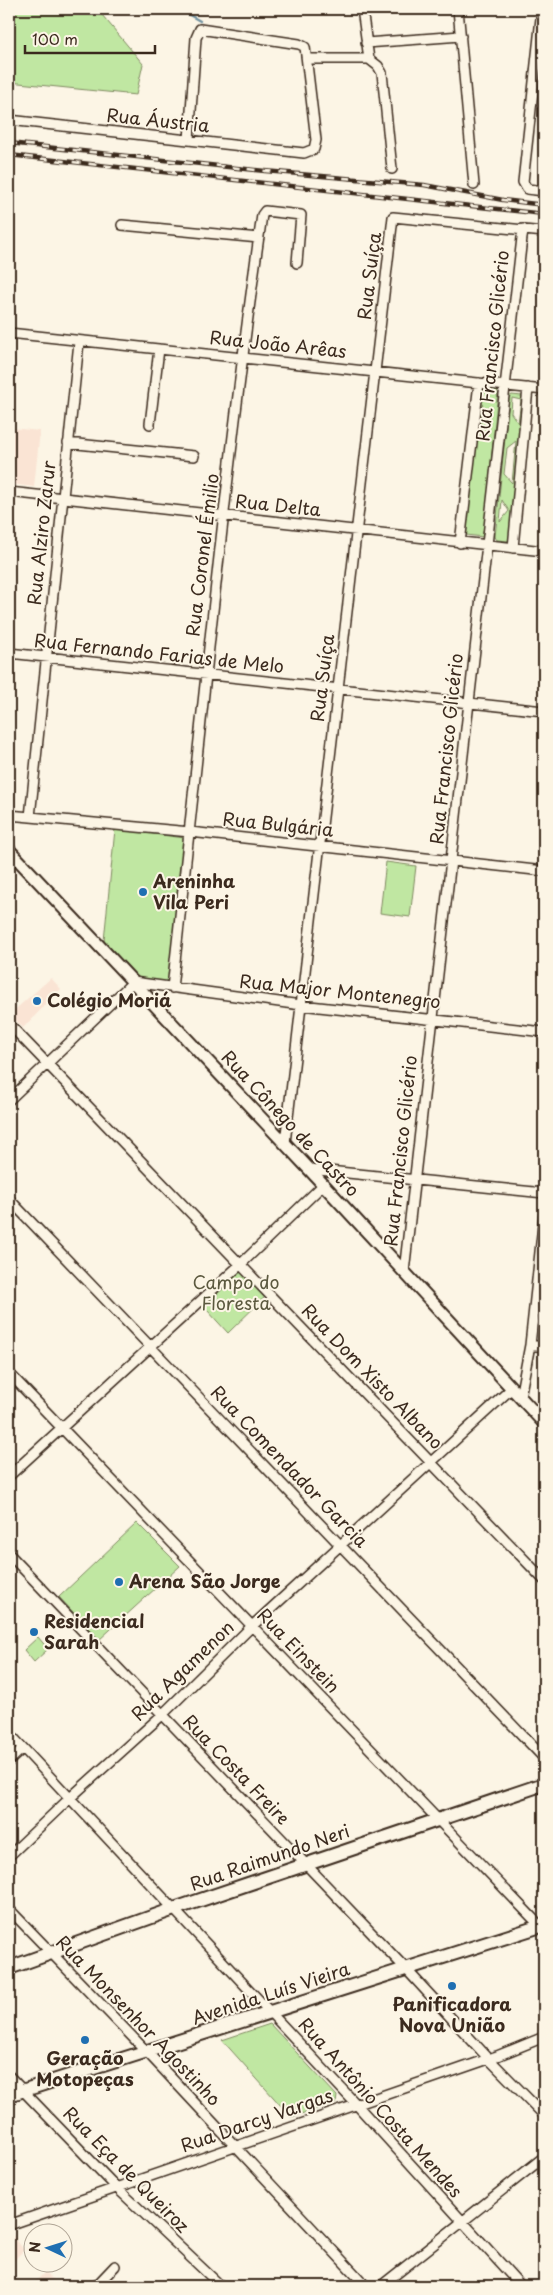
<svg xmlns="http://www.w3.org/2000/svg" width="553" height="2295" font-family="'Playpen Sans',sans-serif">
  <rect width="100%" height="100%" fill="#fcf5e5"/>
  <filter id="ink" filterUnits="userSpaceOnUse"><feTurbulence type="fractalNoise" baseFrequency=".02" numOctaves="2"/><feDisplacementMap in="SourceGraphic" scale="10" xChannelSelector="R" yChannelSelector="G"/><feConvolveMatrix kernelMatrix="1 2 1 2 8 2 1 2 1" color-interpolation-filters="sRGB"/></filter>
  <g filter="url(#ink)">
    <path fill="#fae4d4" d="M12 428 40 431 34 487 9 484V450Z
      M51 978 61 989 23 1028 10 1014Z
      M9 2230 24 2250 9 2265Z
      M45 2272 59 2286H31Z"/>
    <path fill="#c0e7a2" stroke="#7e8860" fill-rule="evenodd" d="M9 9H97L143 64 136 95 9 82Z
      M480 388 498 390 484 537 466 535Z
      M512 395 522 396 524 399 510 538 509 541 497 540 495 537 509 397ZM512 398 521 400 518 423 511 413ZM516 441 512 483 504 474 507 448ZM502 500 509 511 500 522Z
      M115 829 185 838 168 983 144 984 104 941Z
      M386 862 416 866 410 917 380 913Z
      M238 1260 269 1293 228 1333 197 1299Z
      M137 1523 180 1566 99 1640 59 1597Z
      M38 1637 48 1649 34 1662 24 1650Z
      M270 2024 337 2096 336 2103 291 2117 222 2040Z"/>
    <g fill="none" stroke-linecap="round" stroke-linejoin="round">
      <path stroke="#7192a0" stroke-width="2.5" d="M179 9 200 21"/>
      <g stroke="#3b2a1e" stroke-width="12">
        <path id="minor" d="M362 9 369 59 378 66 382 73 392 169
          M458 9 474 185
          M542 9 523 182 527 189 544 191
          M366 43 461 36
          M308 59H369
          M9 120 304 153 314 149 316 140 305 47 299 44 200 29 196 38 189 140
          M122 225 259 238
          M9 333 544 390
          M150 424 159 349
          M68 443 194 456
          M9 492 544 551
          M460 543 479 383
          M513 548 528 388
          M9 653 544 711
          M9 815 190 832 544 871
          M30 817 79 342
          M172 988C201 731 225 472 262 215L265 211 301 215 297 263
          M9 1024 544 1580
          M9 1100 133 982 301 1005 544 1032
          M285 1143 393 217 544 232
          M309 1169 544 1193
          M9 1199 544 1758
          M404 1272 523 229
          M530 1345 544 1347
          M9 1373 544 1930
          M520 1397 530 1345 544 1215
          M9 1476 241 1264 323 1185
          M9 1554 406 1969 488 2058 544 2115
          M9 1733 356 2104 521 2286
          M9 1761 23 1748
          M9 1856 70 1798 161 1716 251 1627 512 1388
          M9 1909 147 2052 366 2286
          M9 2076 117 2188 221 2286
          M9 2225 497 2056 544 2037
          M96 2286 115 2266
          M381 2286 544 2157"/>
      </g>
      <g stroke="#3b2a1e" stroke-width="15">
        <path id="secondary" d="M9 850 309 1169 544 1423"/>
      </g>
      <g stroke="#3b2a1e" stroke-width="16">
        <path id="primary" d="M9 1968 174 1909 544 1784
          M9 2095 544 1925"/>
      </g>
      <use href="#minor" stroke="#fcf5e5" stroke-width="9"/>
      <use href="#secondary" stroke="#fcf5e5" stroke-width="11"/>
      <use href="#primary" stroke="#fcf5e5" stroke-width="12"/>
      <g stroke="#3b2a1e" stroke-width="4.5">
        <path id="rail" d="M9 143 265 171 424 185 503 200 544 205
          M9 155 544 214"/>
      </g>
      <use href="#rail" stroke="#fcf5e5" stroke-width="2.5" stroke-dasharray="8" stroke-linecap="butt"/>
    </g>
  </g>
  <g fill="#1f6fb2" stroke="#fcf5e5" stroke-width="2">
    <circle cx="143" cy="892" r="5"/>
    <circle cx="37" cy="1001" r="5"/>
    <circle cx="119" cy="1582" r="5"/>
    <circle cx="34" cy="1632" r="5"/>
    <circle cx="452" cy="1986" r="5"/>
    <circle cx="85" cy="2040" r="5"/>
  </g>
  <g text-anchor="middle" stroke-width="4" stroke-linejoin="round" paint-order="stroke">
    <g font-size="18" fill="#3b2a1e" stroke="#fcf5e5">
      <text transform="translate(158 121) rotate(6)" y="6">Rua Áustria</text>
      <text transform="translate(370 276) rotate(-83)" y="6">Rua Suíça</text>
      <text transform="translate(278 345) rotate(6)" y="6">Rua João Arêas</text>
      <text transform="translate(493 346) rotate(-84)" y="6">Rua Francisco Glicério</text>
      <text transform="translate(278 506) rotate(6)" y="6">Rua Delta</text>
      <text transform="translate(42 533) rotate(-84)" y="6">Rua Alziro Zarur</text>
      <text transform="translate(203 555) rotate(-83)" y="6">Rua Coronel Émilio</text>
      <text transform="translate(159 654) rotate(6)" y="6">Rua Fernando Farias de Melo</text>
      <text transform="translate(323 678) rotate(-83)" y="6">Rua Suíça</text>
      <text transform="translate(447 749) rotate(-84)" y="6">Rua Francisco Glicério</text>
      <text transform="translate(278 825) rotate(6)" y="6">Rua Bulgária</text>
      <text transform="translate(340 992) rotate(6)" y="6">Rua Major Montenegro</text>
      <text transform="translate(290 1124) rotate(47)" y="6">Rua Cônego de Castro</text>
      <text transform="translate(401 1151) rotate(-84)" y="6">Rua Francisco Glicério</text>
      <text transform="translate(372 1377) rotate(46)" y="6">Rua Dom Xisto Albano</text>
      <text transform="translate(289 1467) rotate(46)" y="6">Rua Comendador Garcia</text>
      <text transform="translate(298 1651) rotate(46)" y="6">Rua Einstein</text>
      <text transform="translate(183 1671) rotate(-44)" y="6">Rua Agamenon</text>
      <text transform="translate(236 1770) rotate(46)" y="6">Rua Costa Freire</text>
      <text transform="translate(270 1858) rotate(-19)" y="6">Rua Raimundo Neri</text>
      <text transform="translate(271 1994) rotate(-18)" y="6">Avenida Luís Vieira</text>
      <text transform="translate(138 2021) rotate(46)" y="6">Rua Monsenhor Agostinho</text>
      <text transform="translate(380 2108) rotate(48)" y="6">Rua Antônio Costa Mendes</text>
      <text transform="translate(257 2121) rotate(-19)" y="6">Rua Darcy Vargas</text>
      <text transform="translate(126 2170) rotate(45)" y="6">Rua Eça de Queiroz</text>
    </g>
    <g font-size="18" font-weight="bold" fill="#3b2a1e" stroke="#fcf5e5" text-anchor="start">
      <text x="153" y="888">Areninha<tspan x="153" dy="21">Vila Peri</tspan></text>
      <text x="47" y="1007">Colégio Moriá</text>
      <text x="129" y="1588">Arena São Jorge</text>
      <text x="44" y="1628">Residencial<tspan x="44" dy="21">Sarah</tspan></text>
      <text x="452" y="2011" text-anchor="middle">Panificadora<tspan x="452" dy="21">Nova União</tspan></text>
      <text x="85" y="2065" text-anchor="middle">Geração<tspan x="85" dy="21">Motopeças</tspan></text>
    </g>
    <g font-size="18" fill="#5c593f" stroke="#fcf5e5">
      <text x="236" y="1289">Campo do<tspan x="236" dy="21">Floresta</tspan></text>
    </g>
  </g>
  <rect width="553" height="2295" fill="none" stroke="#fcf5e5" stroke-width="30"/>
  <rect x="15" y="15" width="523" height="2265" fill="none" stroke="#3b2a1e" stroke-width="2" filter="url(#ink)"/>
  <g transform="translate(48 2248) rotate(274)"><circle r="24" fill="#fcf5e5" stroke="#afa495"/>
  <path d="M0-4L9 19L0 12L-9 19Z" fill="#1f6fb2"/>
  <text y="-8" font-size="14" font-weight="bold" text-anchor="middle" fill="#3b2a1e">N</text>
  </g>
  <path d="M25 45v8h130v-8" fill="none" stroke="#3b2a1e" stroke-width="2.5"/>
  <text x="32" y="45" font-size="15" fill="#3b2a1e" stroke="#fcf5e5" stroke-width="4" paint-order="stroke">100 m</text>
</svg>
